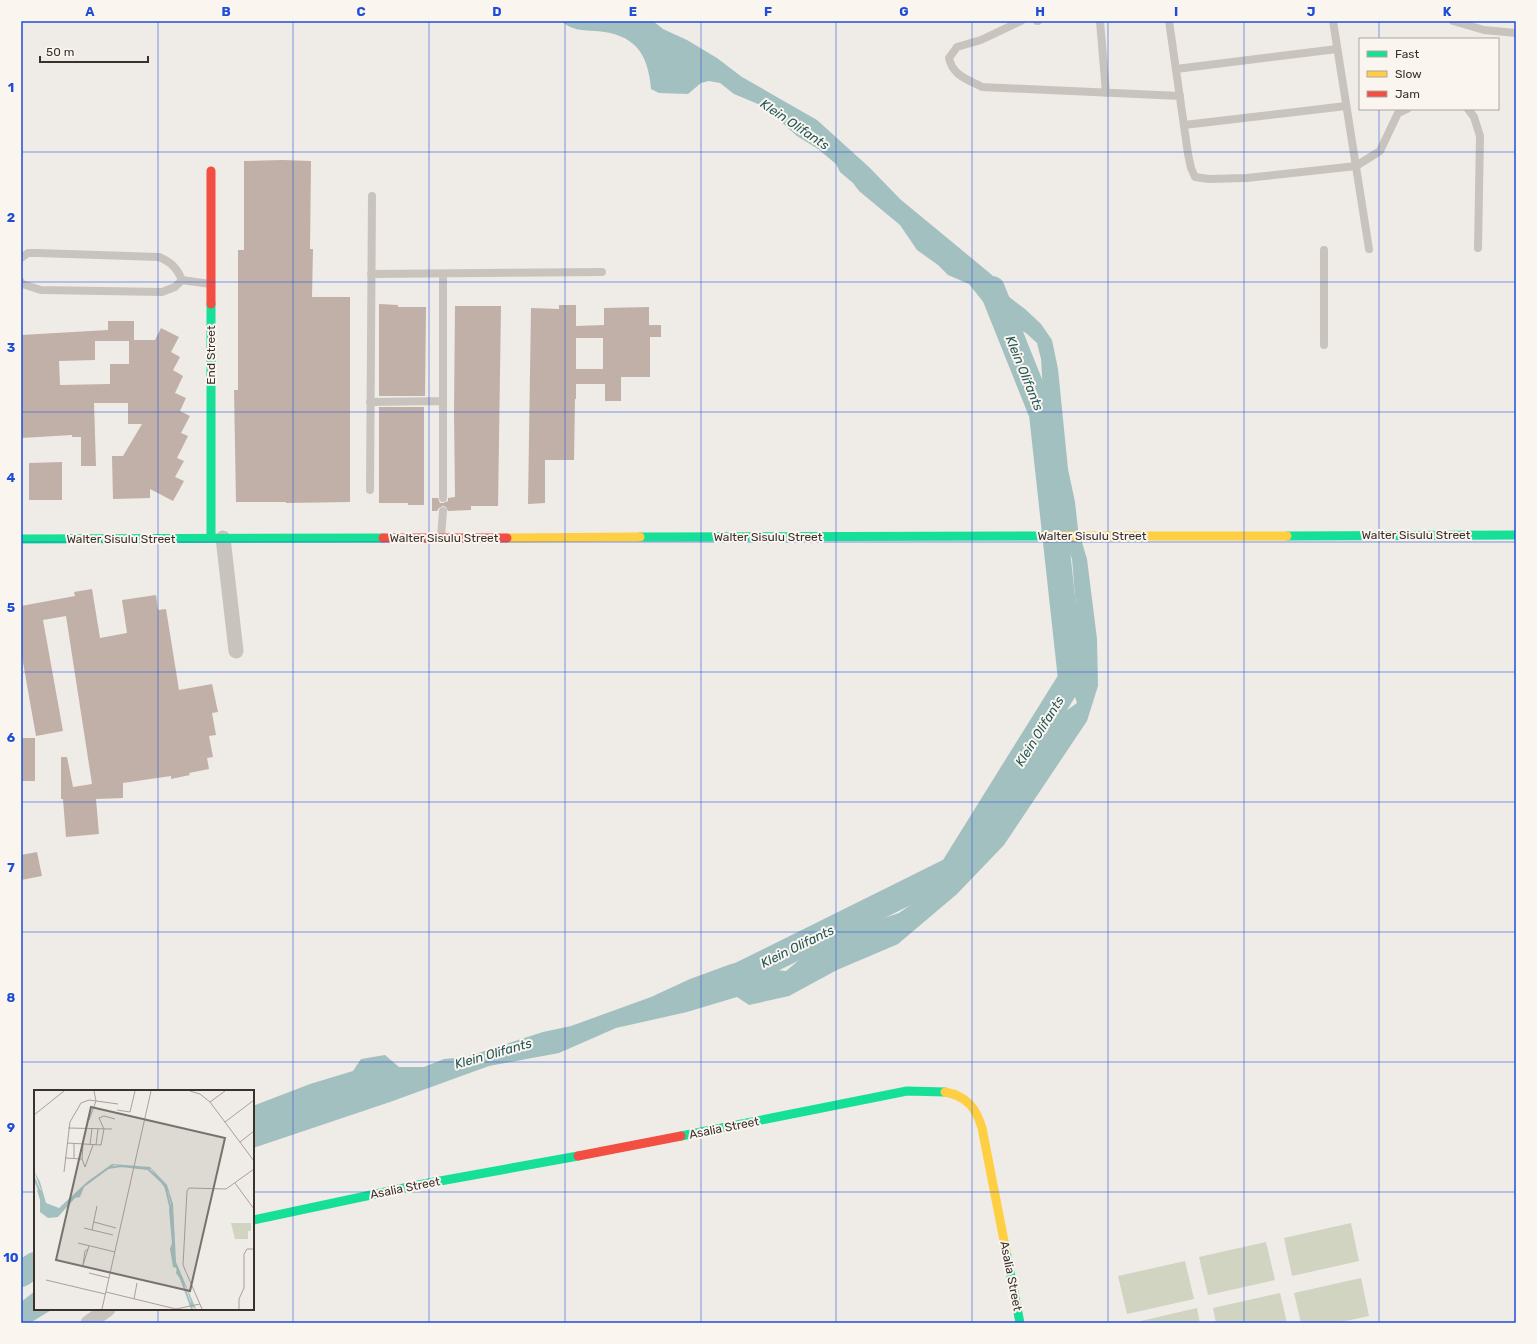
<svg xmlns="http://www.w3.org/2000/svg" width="1537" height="1344" font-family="Rubik,sans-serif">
  <rect width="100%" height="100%" fill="#efebe6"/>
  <path fill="#d0d4c1" d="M1351 1223 1359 1261 1292 1276 1284 1238Z
    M1266 1242 1275 1280 1208 1295 1199 1257Z
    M1185 1261 1194 1299 1127 1314 1118 1276Z
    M1361 1278 1369 1316 1336 1323H1301L1294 1293Z
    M1280 1293 1287 1323H1216L1213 1308Z
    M1197 1308 1200 1323H1132Z"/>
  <path fill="#a3c0c0" d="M561 21H653L663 29 687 40 717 58 742 77 817 120 870 168 900 199 992 275 1004 293 1025 309 1041 324 1052 340 1058 369 1068 469 1075 502 1078 529 1087 559 1097 639 1098 686 1087 721 1004 845 957 894 898 944 837 970 789 996 749 1005 737 997 687 1012 616 1028 559 1053 489 1066 390 1102 253 1148V1106L310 1084 353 1071 361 1059 385 1055 399 1067H424L444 1059 466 1057 543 1032 571 1026 651 997 690 979 731 964 746 961 767 969 786 971 827 937 899 913 919 899 938 869 955 854 980 840 1047 740 1063 713 1077 703 1074 694 1075 668 1078 634 1072 559 1060 529 1053 449 1050 435 1051 420 1043 391 1041 359 1037 343 1026 333 996 318 969 284 948 275 938 265 917 250 900 225 859 191 853 183 840 172 836 164 818 149 797 136 778 119 758 104 734 94 720 83 709 81 701 83 688 94 659 93 651 89C648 52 634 34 596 31 582 30 573 31 561 21Z
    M35 1291V1309H53L30 1323H21V1302Z"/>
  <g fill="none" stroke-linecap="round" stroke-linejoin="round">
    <path stroke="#a3c0c0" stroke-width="26" d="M726 982 952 870 1071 679 1042 414 992 289
      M21 1274 35 1265"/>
  </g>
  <path fill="#c1b0a8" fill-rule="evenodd" d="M283 160 311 161 310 249H313L312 297H350V502L286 503V502H236L234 390H238V250H244V161Z
    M379 304 398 305V307H426L425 396H379Z
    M559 305H576V326L604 325V308L649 307V325H661V337H650V377H621V401H605V384H576V399H575L574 460H545V503L528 504 531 308 559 309ZM576 338H603V369H576Z
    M455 306H501L498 506H471V510L448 511 446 507 443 506 439 508 437 511H432V498H438L440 503H443L448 501V498L455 497 454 413Z
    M108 321H134V340H155L161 328 179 337 171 352 180 357 173 370 183 376 175 393 186 398 180 411 190 416 181 433 188 436 177 458 184 461 175 477 184 481 173 501 150 489V498L113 499 112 456H123L142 424H128V403H94L96 466H81V437H72V435L21 438V335L108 330ZM95 341H129V364H110V384L60 385 59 361 95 360Z
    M379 407H424V505H408V503H379Z
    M62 462V500H29V463Z
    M92 589 100 638 127 633 122 600 156 595 158 610 166 609 179 690 212 684 218 712 212 713 216 735 209 736 213 757 207 758 209 769 189 773 190 775 171 779V776L123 783V798L96 799 99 834 66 837 63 799H61V757H67L73 787 92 784 66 616 43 620 63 731 36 736 21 651V606L75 596 74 592Z
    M21 738H35V781H21Z
    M37 852 42 876 21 880V855Z"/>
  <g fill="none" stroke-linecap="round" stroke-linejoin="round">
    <path stroke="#c9c3be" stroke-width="8" d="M1021 21 981 40 957 47 949 58C953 76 967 79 982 87L1180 96
      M1037 21H1038
      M1100 21 1106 93
      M1169 21 1188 154 1191 168 1195 177 1209 179 1247 178 1356 166 1380 151 1398 113 1407 109
      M1333 21 1369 249
      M1453 21 1484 30 1516 33
      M1176 69 1337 49
      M1468 109 1474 117 1480 136 1478 248
      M1184 125 1346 106
      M1324 250V345
      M21 258 28 253H37L159 257C171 262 177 268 182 280
      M371 274 602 272
      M182 280 210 284
      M21 282 22 284 41 290 162 292 175 287 182 280
      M370 402 443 401
      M370 490 372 196
      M443 498V274
      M441 537 443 511"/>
    <path stroke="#c9c3be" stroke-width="15" d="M223 538 236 651
      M88 1323 108 1309"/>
    <path stroke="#16e098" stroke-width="9" d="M211 304V538
      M1287 536 1516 535
      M640 537 1044 536
      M21 539 383 538
      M681 1136 907 1091 945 1092
      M253 1220 418 1185 578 1156
      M1006 1251 1020 1323"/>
    <path stroke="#ffcf43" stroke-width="9" d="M1044 536H1287
      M507 538 640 537
      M945 1092C967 1096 976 1108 982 1128L1006 1251"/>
    <path stroke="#f24e42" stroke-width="9" d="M211 171V304
      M383 538H507
      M578 1156 681 1136"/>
  </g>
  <path fill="none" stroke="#1d4ed8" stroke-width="1" stroke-opacity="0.55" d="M158 21V1091M293 21V1323M429 21V1323M565 21V1323M701 21V1323M836 21V1323M972 21V1323M1108 21V1323M1244 21V1323M1379 21V39M1379 109V1323M21 152H1516M21 282H1516M21 412H1516M21 542H1516M21 672H1516M21 802H1516M21 932H1516M21 1062H1516M21 1192H35M253 1192H1516M158 1309V1323"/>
  <g text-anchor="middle" stroke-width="4" stroke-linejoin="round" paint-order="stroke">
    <g font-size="12" fill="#3a302c" stroke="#faf5ef">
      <text transform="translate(211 355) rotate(-90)" y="4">End Street</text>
      <text x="1416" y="539">Walter Sisulu Street</text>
      <text x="1092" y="540">Walter Sisulu Street</text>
      <text x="768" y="541">Walter Sisulu Street</text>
      <text x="444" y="542">Walter Sisulu Street</text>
      <text x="121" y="543">Walter Sisulu Street</text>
      <text transform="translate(724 1128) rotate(-11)" y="4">Asalia Street</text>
      <text transform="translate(405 1188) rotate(-11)" y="4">Asalia Street</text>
      <text transform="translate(1011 1276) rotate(79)" y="4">Asalia Street</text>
    </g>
    <g font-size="13" font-style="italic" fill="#23575a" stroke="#faf5ef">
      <text transform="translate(795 124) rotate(34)" y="5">Klein Olifants</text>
      <text transform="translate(1025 373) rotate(68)" y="5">Klein Olifants</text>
      <text transform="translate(1039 731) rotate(-58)" y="5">Klein Olifants</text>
      <text transform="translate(797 946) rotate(-26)" y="5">Klein Olifants</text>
      <text transform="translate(493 1053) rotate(-16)" y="5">Klein Olifants</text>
    </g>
  </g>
  <g transform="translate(34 1090)">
    <rect width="220" height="220" fill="#efebe6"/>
    <path d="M197 133H217V141H214V149H201Z" fill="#d0d4c1"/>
    <path d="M78 74 116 77 133 95 139 114 142 172 162 219 155 215 157 212 152 197 142 183 143 178 139 177 136 159 138 153 135 120 137 114 134 102 117 79 80 75 50 97 46 107 41 108 24 127 14 128 6 122V110L3 100H7L0 81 6 92 12 113 25 118 53 92Z" fill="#a3c0c0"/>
    <path fill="none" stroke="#a3c0c0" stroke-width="2" d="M74 78 87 76 114 79 131 95 137 120M0 88 7 104M142 175 158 219"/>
    <path fill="none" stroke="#a7a09c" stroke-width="1" d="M156 1 166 4 176 12 220 71M176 12 191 1M83 20 96 22 101 1M0 25 30 1M55 30 62 11 60 1M191 32 220 10M34 38 78 39M206 52 220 41M33 53 67 55 70 39 65 28 70 26 81 29M56 55 58 38M62 55 64 39M31 68 48 69 49 54M40 68V53M48 69 51 77 59 55M30 82 36 32 47 13 55 10 84 14M201 93 220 119M60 132 82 138M50 138 79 145M58 140 63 116M44 153 81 162M54 159 51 161 49 175 55 156M55 183 75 188M12 190 71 204M72 202 142 219 166 214M100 209 103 193M68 219 117 1M168 219 149 175 153 101 155 98 192 99 220 79M205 219V209L210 198V164L213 159H220"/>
    <path fill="#79716d" fill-opacity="0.15" stroke="#79716d" stroke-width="2" d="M57 17 191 48 156 201 22 170Z"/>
    <rect width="220" height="220" fill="none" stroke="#3a302c" stroke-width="2"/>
  </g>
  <rect width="1537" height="1344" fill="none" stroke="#faf5ef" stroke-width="44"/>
  <rect x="1359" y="38" width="140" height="72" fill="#faf5ef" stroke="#ada6a1"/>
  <rect x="1367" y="51" width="20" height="6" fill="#16e098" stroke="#ada6a1"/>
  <text x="1395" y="58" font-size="12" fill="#3a302c">Fast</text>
  <rect x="1367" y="71" width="20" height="6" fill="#ffcf43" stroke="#ada6a1"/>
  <text x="1395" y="78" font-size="12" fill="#3a302c">Slow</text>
  <rect x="1367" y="91" width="20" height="6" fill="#f24e42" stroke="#ada6a1"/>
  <text x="1395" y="98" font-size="12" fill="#3a302c">Jam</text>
  <path d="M40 56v6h108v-6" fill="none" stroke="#3a302c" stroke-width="2"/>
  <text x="46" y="56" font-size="12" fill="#3a302c" stroke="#faf5ef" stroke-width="3" paint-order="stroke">50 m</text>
  <rect x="22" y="22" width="1493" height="1300" fill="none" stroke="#1d4ed8" stroke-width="1.5"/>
  <g font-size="13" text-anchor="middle" font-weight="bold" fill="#1d4ed8">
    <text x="90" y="16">A</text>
    <text x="226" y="16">B</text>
    <text x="361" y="16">C</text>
    <text x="497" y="16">D</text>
    <text x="633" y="16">E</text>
    <text x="768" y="16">F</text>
    <text x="904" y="16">G</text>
    <text x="1040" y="16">H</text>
    <text x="1176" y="16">I</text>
    <text x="1311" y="16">J</text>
    <text x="1447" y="16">K</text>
    <text x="11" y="92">1</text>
    <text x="11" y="222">2</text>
    <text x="11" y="352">3</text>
    <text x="11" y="482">4</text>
    <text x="11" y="612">5</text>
    <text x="11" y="742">6</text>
    <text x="11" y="872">7</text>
    <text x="11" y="1002">8</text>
    <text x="11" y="1132">9</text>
    <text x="11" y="1262">10</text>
  </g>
</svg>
